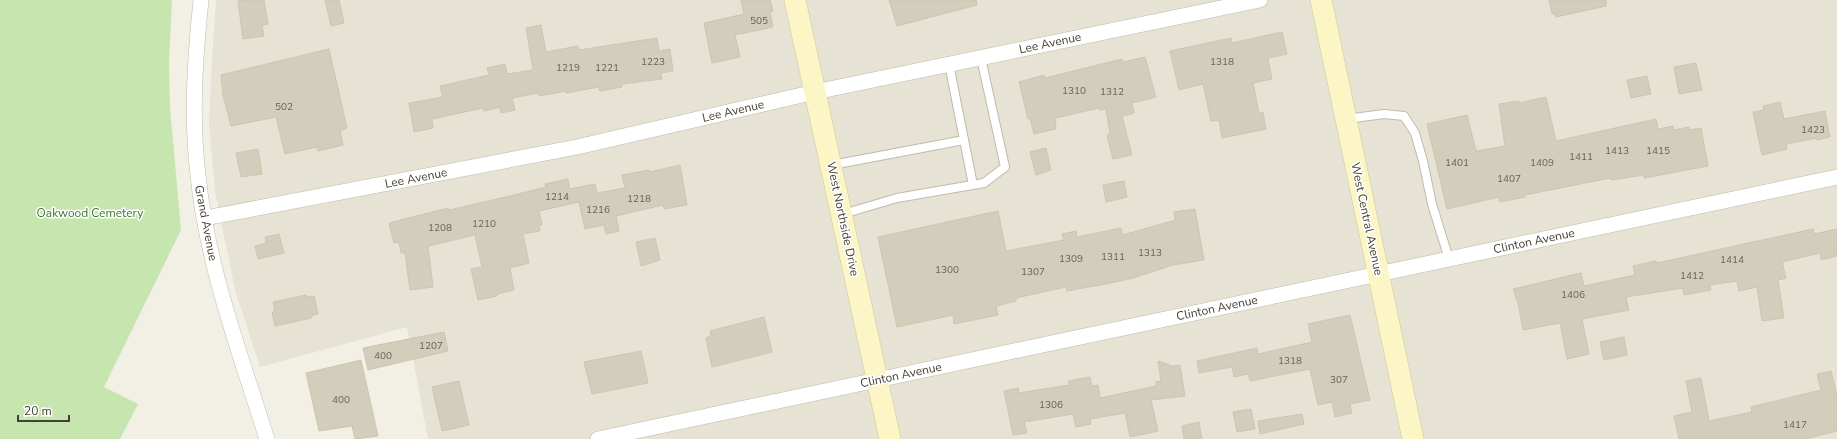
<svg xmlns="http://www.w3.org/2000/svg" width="1837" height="439" font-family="'Nunito Sans',sans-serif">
  <rect width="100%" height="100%" fill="#f2f0e5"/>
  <path fill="#e6e2d4" d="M216 0H1837V439H428L407 327 260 367 235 290 215 191 209 125 212 58Z"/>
  <path fill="#c7e5af" d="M0 0H172L169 62 170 108 181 230 104 387 138 404 120 439H0Z"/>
  <path fill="#d3cdbb" stroke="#cec5af" d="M248 0H264L268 24 262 25 264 36 243 39 238 1Z
    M325 0H339L344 23 331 26Z
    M741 0H770L773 11 770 12 773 27 735 35 740 57 712 63 704 23 744 14Z
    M889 0H976L977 5 897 26Z
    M1549 0H1606V6L1556 17 1555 14H1552Z
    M541 25 546 52 578 46 579 50 657 38 659 51 670 49 673 71 661 73 662 79 622 84V87L600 91 599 87 566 93V91L539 96 538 93 512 98 515 110 501 113 500 107 484 111 483 108 432 119 433 128 414 132 409 103 443 97 440 86 489 75 487 68 505 64 507 74 533 70 526 28Z
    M1282 32 1287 54 1268 58 1272 79 1253 83 1259 113 1263 112 1266 129 1222 138 1219 120 1211 121 1203 84 1179 90 1170 51 1231 38 1232 43Z
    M329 49 347 128 340 131 343 145 318 151 317 147 285 154 276 117 231 126 223 95 221 75Z
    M1145 57 1156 97 1132 103 1134 113 1122 116 1132 155 1113 159 1107 135 1110 134 1106 109 1099 110V108L1055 118 1056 129 1034 134 1030 118 1028 119 1019 82 1044 75 1045 78 1122 59 1123 62Z
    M1696 63 1702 90 1679 94 1674 67Z
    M1647 76 1651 94 1631 98 1627 80Z
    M1546 97 1556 141 1656 119 1658 129 1673 126 1674 130 1689 127V130L1701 128 1708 166 1644 178V175L1611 180 1610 178 1525 195V197L1500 202 1499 197 1447 209 1427 124 1467 115 1476 151 1505 146 1499 104 1519 101V103Z
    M1780 102 1784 119 1825 111 1830 137 1817 140V138L1786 144 1787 149 1762 155 1753 112 1764 110 1763 106Z
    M1046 148 1051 170 1036 175 1030 152Z
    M258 149 262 174 241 177 236 153Z
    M680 165 687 205 664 209 663 205 616 216 619 231 606 234 604 225 585 229 579 202 539 211 542 225H539L540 231 523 234 529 263 510 268 514 290 497 294V296L478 300 471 269 482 267 475 235 428 246 433 287 410 290 405 253H401L399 242 394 243 389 223 448 208 449 210 510 196 546 187 545 184 568 179 570 189 595 184 597 193 625 188 622 175 649 170 650 172Z
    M1124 181 1127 197 1106 202 1103 185Z
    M1195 209 1204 260 1173 265 1133 278 1106 284 1067 291 1066 287 1016 298V301L996 306 998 315 954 324 953 315 897 327 878 237 998 211 1006 251 1064 240 1062 234 1076 231 1077 237 1121 228 1123 235 1175 220 1174 212Z
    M1813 229 1814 234 1837 229V256L1821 260 1820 253 1782 262 1786 278 1778 280 1784 318 1762 321 1757 287 1739 291 1737 281 1710 285 1711 290 1684 295 1683 288 1626 297 1629 310 1582 319 1589 354 1567 359 1560 323 1523 330 1518 303 1513 289 1581 273 1584 286 1635 275 1633 266 1656 261 1657 263Z
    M279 234 284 253 258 259 255 246 266 243 265 237Z
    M655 238 660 260 641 266 636 242Z
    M306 295 307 297 314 296 318 314 311 316V318L275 326 272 312H275L273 302Z
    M1350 315 1370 400 1350 404 1352 413 1335 417 1332 402 1318 405 1310 369 1250 381 1248 374 1234 377 1232 367 1199 373 1197 361 1257 348 1258 354 1312 342 1308 324Z
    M764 317 772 352 712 367 706 338 711 336 710 331Z
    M444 332 448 351 368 370 363 348Z
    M1624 337 1627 355 1604 360 1600 342Z
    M641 351 648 383 592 394 584 362Z
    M361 360 378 436 355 439 352 426 319 431 306 373Z
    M1158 361 1172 366 1180 365 1185 396 1151 400 1158 431 1130 437 1125 413 1090 419 1091 424 1076 427 1073 414 1024 422 1027 433 1013 435 1004 391 1018 388 1019 393 1069 385 1068 381 1090 377 1092 386 1098 385 1100 398 1156 386V382L1161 381Z
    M1831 371 1837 395V431L1805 439H1679L1674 416 1692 412 1686 381 1701 378 1709 421 1752 412 1751 407 1821 390 1817 374Z
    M459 381 469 425 442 431 432 387Z
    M1251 409 1255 429 1237 432 1233 412Z
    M1302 414 1304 424 1260 434 1258 421Z
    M1199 422 1202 439H1184L1182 426Z"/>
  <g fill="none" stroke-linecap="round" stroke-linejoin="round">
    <g stroke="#c0bbab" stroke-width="10">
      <path id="lane" d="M949 64 973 185
        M1346 119 1384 114 1404 116 1415 133 1423 161 1432 204 1449 259
        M832 165 964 140
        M843 214 897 198 984 183 1005 167 981 58"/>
    </g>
    <g stroke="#c0bbab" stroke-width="16">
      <path id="street" d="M201 0C195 58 191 117 198 175 207 266 240 353 267 439
        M205 218 577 147 815 92 1260 0
        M598 439 1837 177"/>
    </g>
    <g stroke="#d1c897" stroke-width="22">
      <path id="secondary" d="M795 0 890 439
        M1321 0 1413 439"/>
    </g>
    <use href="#lane" stroke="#fff" stroke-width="8"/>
    <use href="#street" stroke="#fff" stroke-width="15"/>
    <use href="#secondary" stroke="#fcf5c5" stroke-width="21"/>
  </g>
  <g text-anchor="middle" stroke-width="3" stroke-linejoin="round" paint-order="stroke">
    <g font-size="10" fill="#686356">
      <text x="759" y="24">505</text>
      <text x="653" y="65">1223</text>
      <text x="1222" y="65">1318</text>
      <text x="568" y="71">1219</text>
      <text x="607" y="71">1221</text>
      <text x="1074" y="94">1310</text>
      <text x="1112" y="95">1312</text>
      <text x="284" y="110">502</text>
      <text x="1813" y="133">1423</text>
      <text x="1617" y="154">1413</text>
      <text x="1658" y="154">1415</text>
      <text x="1581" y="160">1411</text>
      <text x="1457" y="166">1401</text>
      <text x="1542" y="166">1409</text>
      <text x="1509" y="182">1407</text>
      <text x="557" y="200">1214</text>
      <text x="639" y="202">1218</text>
      <text x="598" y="213">1216</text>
      <text x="484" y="227">1210</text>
      <text x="440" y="231">1208</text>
      <text x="1150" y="256">1313</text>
      <text x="1113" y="260">1311</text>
      <text x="1071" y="262">1309</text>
      <text x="1732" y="263">1414</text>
      <text x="947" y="273">1300</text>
      <text x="1033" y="275">1307</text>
      <text x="1692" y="279">1412</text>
      <text x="1573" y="298">1406</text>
      <text x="431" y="349">1207</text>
      <text x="383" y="359">400</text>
      <text x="1290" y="364">1318</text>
      <text x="1339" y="383">307</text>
      <text x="341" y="403">400</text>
      <text x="1051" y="408">1306</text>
      <text x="1795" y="428">1417</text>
    </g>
    <g font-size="12" fill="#444035" stroke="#fff">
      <text transform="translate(1050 43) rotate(-12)" y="4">Lee Avenue</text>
      <text transform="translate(733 111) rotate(-13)" y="4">Lee Avenue</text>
      <text transform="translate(416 178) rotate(-11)" y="4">Lee Avenue</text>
      <text transform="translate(843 219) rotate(78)" y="4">West Northside Drive</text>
      <text transform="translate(1367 219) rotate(78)" y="4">West Central Avenue</text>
      <text transform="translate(206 223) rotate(79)" y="4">Grand Avenue</text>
      <text transform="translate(1534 241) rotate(-12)" y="4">Clinton Avenue</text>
      <text transform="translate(1217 308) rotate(-12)" y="4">Clinton Avenue</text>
      <text transform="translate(901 375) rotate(-12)" y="4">Clinton Avenue</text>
    </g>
    <g font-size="12" fill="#3e742b" stroke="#fff">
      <text x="90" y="217">Oakwood Cemetery</text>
    </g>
  </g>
  <path d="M18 415v6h51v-6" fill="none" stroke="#444035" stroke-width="2"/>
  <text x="24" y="415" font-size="12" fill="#444035" stroke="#ffffff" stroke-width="3" paint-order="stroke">20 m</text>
</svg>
